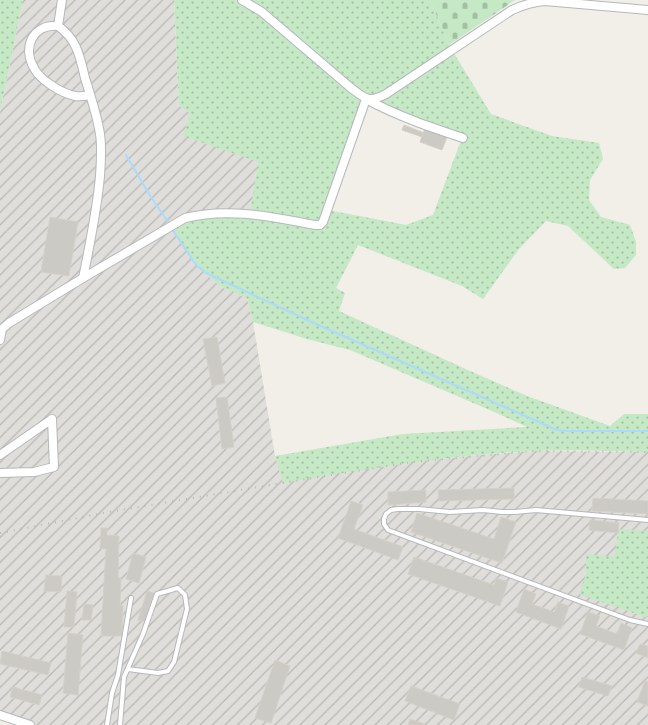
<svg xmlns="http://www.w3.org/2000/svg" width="648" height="725" font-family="Ubuntu,sans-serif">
  <defs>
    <pattern id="industrial-furrows" width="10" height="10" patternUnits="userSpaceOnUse" patternTransform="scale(1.25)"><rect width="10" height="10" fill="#e0deda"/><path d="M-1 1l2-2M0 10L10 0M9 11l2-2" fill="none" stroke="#b9b8b5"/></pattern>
    <pattern id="grass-dots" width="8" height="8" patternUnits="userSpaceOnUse" patternTransform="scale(1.25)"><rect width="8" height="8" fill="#c5e8c5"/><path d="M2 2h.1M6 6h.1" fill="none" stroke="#a3c0a4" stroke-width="1.8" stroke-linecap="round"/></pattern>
    <pattern id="cemetery-stones" width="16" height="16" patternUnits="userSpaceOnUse" patternTransform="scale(1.25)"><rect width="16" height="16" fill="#c5e8c5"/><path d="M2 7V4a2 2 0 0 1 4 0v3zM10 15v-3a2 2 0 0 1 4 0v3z" fill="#a3c0a4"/></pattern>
  </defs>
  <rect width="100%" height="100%" fill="#f1efe8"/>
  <path fill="url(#industrial-furrows)" d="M23 0H174L179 106 190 113 188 123 258 162 251 214 170 227 196 265 221 287 247 298 253 322 275 456 283 482 412 462 479 455 534 451 648 452V725H30L0 715V112Z"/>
  <path fill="url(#grass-dots)" fill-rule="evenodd" d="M0 0H23L0 112Z
    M174 0H430L449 45 491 114 552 136 599 143 603 159 590 180 589 200 601 217 630 225 636 242V255L625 268 614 269 568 226 546 221 519 249 483 299 462 286 358 245 336 288 345 293 339 311 470 371 527 396 610 426 624 414H648V452C610 451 571 449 533 451 449 455 366 469 283 483L275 456 403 434 527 427 492 411 350 350 307 339 253 322 247 298 221 287 196 265 170 226 185 218 250 214 258 162 183 136 190 113 179 106ZM366 99 462 138 433 215 406 225 328 210Z
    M619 529 648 531V617H645L579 594 586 574V554L614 557Z"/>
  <path fill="url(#cemetery-stones)" d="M430 0H515L449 45Z"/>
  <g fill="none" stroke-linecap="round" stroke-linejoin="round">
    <path stroke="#aadaff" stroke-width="2" d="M126 155 149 194 170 225
      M172 229 196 265 206 273 316 324 557 430 565 431H648"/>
  </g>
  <path fill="#cccac5" stroke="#d6d1c6" d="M404 125 424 133 422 137 402 130Z
    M425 128 447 137 442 150 420 142Z
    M50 217 78 222 69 276 41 272Z
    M217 337 225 383 212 386 203 339Z
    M227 397 234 447 222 449 216 398Z
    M514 488V499L439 501 438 490Z
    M426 490V502L388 505V492Z
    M593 498 648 501V514L592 511Z
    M351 501 363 505 354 529 403 547 398 560 338 538Z
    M417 513 494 539 501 517 516 522 502 563 411 532Z
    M590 520 619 523 618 533 589 530Z
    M101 528H107V535L119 536 118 578H121L120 605 123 606 122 636H101L106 549 100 548Z
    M133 553 146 557 139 583 126 579Z
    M414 557 494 585 496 578 508 582 500 606 408 574Z
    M46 575 62 576 61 592 44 591Z
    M524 589 536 594 532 604 554 612 558 602 569 606 561 629 516 612Z
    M67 591 77 592 74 627H64Z
    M147 591 154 593 145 622 138 620Z
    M84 604 93 605 91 620H82Z
    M588 612 600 616 596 626 617 634 621 623 632 628 624 650 580 634Z
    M68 633 83 635 78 695 63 693Z
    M640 644 648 646V658L636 653Z
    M2 651 51 663 48 675 0 664Z
    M275 660 290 666 271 723 255 718Z
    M582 677 612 686 608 696 579 687Z
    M645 681 648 682V706L637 702Z
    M411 686 460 704 454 720 405 701Z
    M13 687 42 695 39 705 10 697Z
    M410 719 425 724 424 725H408Z"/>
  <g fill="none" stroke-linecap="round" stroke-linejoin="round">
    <g stroke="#b5b8bc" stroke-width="6">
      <path id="service" d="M648 520 536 510 515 512H502L483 510 450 512 419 509H398L391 510 386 514 384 519V524L388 530 630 620 648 624
        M107 725 112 693 118 675 131 598
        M120 725 124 677 143 634 157 594 178 588 185 595 187 609 174 662 168 671 158 673 128 669"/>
    </g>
    <g stroke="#b5b8bc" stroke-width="10">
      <path id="minor" d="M62 0 58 26C77 39 80 57 85 78 91 97 97 115 100 134 102 147 101 162 100 176 97 210 90 244 83 278
        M242 0 262 12 351 88C365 99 369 103 386 94L512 10C523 5 533 2 545 1L648 10
        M58 26C33 24 22 47 34 68 40 80 61 93 75 96 80 97 85 96 90 95
        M0 340 2 329 9 323 83 278 185 218C229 207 272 217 315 225H320L323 222 366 99C397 116 430 127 463 138
        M0 455 52 419
        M0 473 34 472 54 467 52 419
        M0 715 30 725"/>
    </g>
    <use href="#service" stroke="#fff" stroke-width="4"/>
    <use href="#minor" stroke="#fff" stroke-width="8"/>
    <path stroke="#b6b7b8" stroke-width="2" stroke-dasharray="1 6" stroke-linecap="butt" d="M0 533 109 512 276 484 412 462 534 451 648 452"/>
  </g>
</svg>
